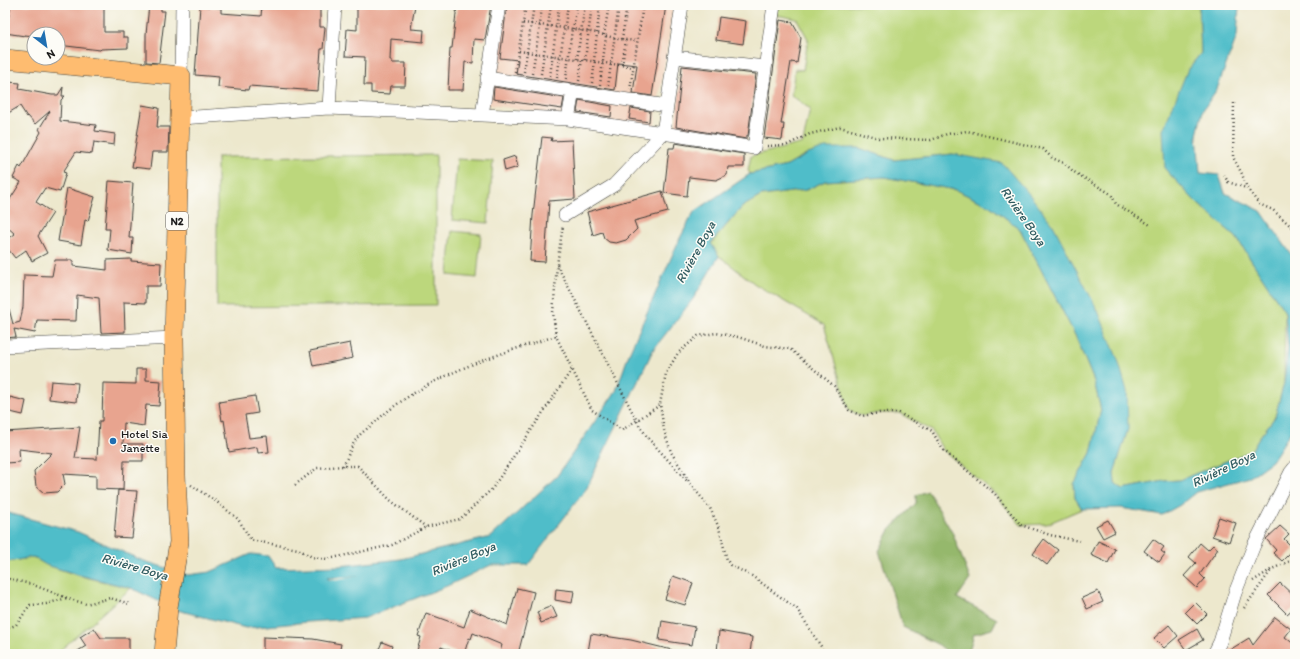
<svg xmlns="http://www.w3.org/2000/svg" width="1300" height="659" font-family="Itim,sans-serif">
  <rect width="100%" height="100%" fill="#fdfcf7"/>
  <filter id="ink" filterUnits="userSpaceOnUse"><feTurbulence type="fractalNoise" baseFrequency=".025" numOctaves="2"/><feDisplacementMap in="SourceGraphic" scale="8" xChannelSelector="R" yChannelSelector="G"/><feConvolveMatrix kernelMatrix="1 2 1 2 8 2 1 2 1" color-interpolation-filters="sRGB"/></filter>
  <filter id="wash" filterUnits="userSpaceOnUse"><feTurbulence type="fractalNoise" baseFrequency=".012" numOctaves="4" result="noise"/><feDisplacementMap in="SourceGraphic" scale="16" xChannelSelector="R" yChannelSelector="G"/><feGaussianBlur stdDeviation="0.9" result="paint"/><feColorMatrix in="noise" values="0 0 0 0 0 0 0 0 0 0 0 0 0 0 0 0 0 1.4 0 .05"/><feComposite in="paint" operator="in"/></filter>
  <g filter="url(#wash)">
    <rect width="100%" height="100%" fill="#ede8cd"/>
    <path fill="#f3d4bf" d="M500 5H674L654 129 483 104Z"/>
    <path fill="#bcd77c" stroke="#6c7a4c" d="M778 5H1199L1201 53 1188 69 1165 169 1196 202 1236 237 1285 312 1284 383 1275 417 1258 439 1251 451 1180 480 1164 481 1123 489 1115 483 1114 473 1128 429 1098 311 953 154 894 160 859 148 808 154 787 166 750 174 748 170 751 156 803 143 810 109 791 95 795 69 803 70 808 39 797 19 776 15Z
      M436 155V305L217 307V157Z
      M457 159 493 161 488 223 452 220Z
      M884 177 956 190 990 206 1020 229 1075 335 1094 381 1101 410 1091 453 1074 484 1075 498 1082 509 1047 524 1021 525 995 494 943 450 932 431 899 413H879L862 416 849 410 824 325 755 284 719 256 711 244 742 207 761 196 806 190 825 181Z
      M452 231 481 234 477 278 448 275Z
      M33 557C62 574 98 580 131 588L56 654H5V560L8 562Z"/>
    <path fill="#95b86c" stroke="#586a44" d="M928 491 953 534 970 579 957 598 997 619 992 629 974 634 968 654H950L939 645 903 627 879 551 890 530 916 503V495Z"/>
    <path fill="#50bdc9" stroke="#366c72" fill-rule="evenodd" d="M1199 5H1239L1237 36 1217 89 1203 110 1197 135 1200 173 1219 175 1225 193 1261 211 1295 260V430L1290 433 1272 461 1250 477 1196 492 1180 505 1162 515 1121 508 1082 509 1075 498 1074 484 1091 453 1101 410 1094 381 1075 335 1020 229 990 206 956 190 884 177 825 181 806 190 761 196 742 207 711 243 719 256 693 299 653 350 586 489 528 565H491L447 586 365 618 308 622 246 628 177 610 131 588 79 575 46 565 33 557 8 562 5 560V512L78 532 141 560 188 575 210 572 251 554 268 556 276 568 340 566 401 559 491 537 557 476 616 391 630 351 679 240 694 212 750 174 787 166 808 154 825 148H859L894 160 953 154 1002 163 1029 194 1053 225 1098 311 1118 360 1127 391 1128 429 1114 473 1115 483 1123 489 1164 481 1180 480 1251 451 1258 439 1275 417 1284 383 1288 347 1285 312 1236 237 1196 202 1165 169 1163 130 1188 69 1201 53ZM399 575 403 577V580L362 596 350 592 327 578Z"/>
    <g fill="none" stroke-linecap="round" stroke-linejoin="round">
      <path stroke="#50bdc9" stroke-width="23" d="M314 590 336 592 417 577 432 572"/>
    </g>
    <g id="blocks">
      <path fill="#e8a48f" d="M11 5H104V32H123V37H128V48L101 49 100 50 58 45V34H34V36L25 35V36L5 33V23L7 24Z
        M149 5H161V11H165L159 63 146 62V34Z
        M262 5 300 7V5H320V27H325L323 49H321L318 91 249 86 248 90 218 87 219 77 195 75 200 6 221 8V13L261 16Z
        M357 5H415L411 29 424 30 423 42 391 39 390 60H392V63H406L405 86H391L390 94 371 93V85H364L365 57 345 56 347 29 357 30Z
        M457 5H491L485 40 474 39 473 63 465 62 463 90H448L450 48H452Z
        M507 5H666L652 96 633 93 637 65 618 63 615 90 516 74 518 60 500 58Z
        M719 17 746 21 743 44 716 40Z
        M780 20 792 22 801 38 797 63 791 62 781 124H784L782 140 764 138Z
        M682 66 756 74 748 136H746V139L676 127Z
        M8 82 20 83 19 89 52 95H58L63 87 62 96H65L61 100 60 121 96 125 95 131 115 134 114 145 94 142 92 154 76 152 63 172 66 173 60 192 45 188 36 202 53 213 38 236 47 253 32 261 26 250 15 258 5 245V241L15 234 5 225V207L21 182 13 178 19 166 21 168 41 132 39 129 50 111 35 124 28 116 27 117 20 106 5 115Z
        M494 87 564 98 562 109 493 99Z
        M579 100 612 106 611 117 577 112Z
        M142 105 159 108 157 127H169L168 152H152L150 169 132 167Z
        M631 108 650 111 649 122 629 119Z
        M542 137 552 138 551 141 572 140 575 199 549 201 545 262 530 261 533 215Z
        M675 143 744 154V167H728L727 175 716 180 689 177 687 196 664 193 669 148H674Z
        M515 156 518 167 505 171 503 160Z
        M109 181 133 183 129 238H133L132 254 108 250 110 229H105Z
        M67 188 95 197 88 221 85 220 81 245 58 241Z
        M662 191 668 212 634 221 637 229 626 240 616 243 609 242 604 238 602 232 593 235 587 212Z
        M131 259V261L161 263 160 286H146V303L124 302 125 332 101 333 99 298 77 295 76 321 37 320 35 333 14 329 16 337 5 338V309H9L13 324 20 322 23 307 24 275 52 276 55 260H73V266L107 270V260Z
        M350 343 353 358 313 366 310 351Z
        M136 369H146V380L161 381 159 406 146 405 144 426 124 423 123 444H143V461H124L123 490 96 489V476L63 474 65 484 57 492 44 493 36 486 34 471 52 453 19 449 20 462 5 463V432L80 427 75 458 97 459 99 421H102L103 383 136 384Z
        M51 381 78 383 76 402 49 399Z
        M255 396 258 413 245 415 249 438 267 436 269 452 258 453 257 447 229 452 224 420 222 421 219 402Z
        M10 397 26 401 23 415 6 411Z
        M118 490 137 491 132 538 114 537Z
        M1219 517 1236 523 1229 542 1212 536Z
        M1108 520 1115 532 1103 538 1096 526Z
        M1280 526 1289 534 1284 539 1294 549 1282 561 1273 553 1276 550 1266 539Z
        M1044 539 1058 550 1047 565 1033 554Z
        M1153 539 1164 547 1161 551 1165 554 1159 562 1144 551Z
        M1098 541 1115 549 1108 563 1091 555Z
        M1200 543 1208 550 1213 545 1218 549 1200 574 1205 579 1197 588 1184 576 1196 563 1189 557Z
        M673 576 693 583 685 605 665 599Z
        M1280 583 1295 597V607L1287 614 1268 595Z
        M517 588 534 592 518 654H508L500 652 502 645 473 633 471 639 469 638 464 654H460L441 647 438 654H416L421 637 418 636 426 613 464 627 470 609 507 625Z
        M556 589 574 591 572 603 555 600Z
        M1098 591 1103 602 1087 609 1082 598Z
        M1195 602 1207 614 1197 624 1185 612Z
        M552 606 557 617 541 623 537 612Z
        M1275 617 1291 629 1285 637 1295 645V654H1223L1249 638 1253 645Z
        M662 621 695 627 692 645 659 640Z
        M1169 625 1178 636 1164 648 1154 638Z
        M94 628 101 638H129V654H73L86 646 80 637Z
        M1197 629 1203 640 1186 650 1179 640Z
        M719 631 752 637 750 654 717 652Z
        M591 634 631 640 672 650 671 654H633L623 651 622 654H603L588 652Z
        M263 637 313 639 341 644 339 654H263Z
        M382 642 392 646 389 654H377Z"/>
    </g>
  </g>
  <g filter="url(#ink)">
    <use href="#blocks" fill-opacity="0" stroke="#3b3b37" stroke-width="1"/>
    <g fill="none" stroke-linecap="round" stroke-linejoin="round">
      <g stroke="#3b3b37" stroke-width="14">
        <path id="minor" d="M674 57 765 67
          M181 76 182 5
          M487 78 667 106
          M329 108 335 5
          M482 115 499 5
          M181 118 329 108 568 119 663 133 754 148 774 5
          M568 119 573 91
          M565 215 614 185 663 133 682 5
          M5 346 174 338
          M1214 654 1220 642 1235 593 1254 545 1291 472 1295 467"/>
      </g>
      <g stroke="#3b3b37" stroke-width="20">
        <path id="highway" d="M5 59 181 76 174 338 176 475 179 542 168 607 164 654"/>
      </g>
      <path stroke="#3b3b37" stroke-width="2.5" stroke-dasharray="1 3" stroke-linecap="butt" d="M617 5 642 8
        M523 23 573 29 597 33 618 39 637 41
        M573 29 577 5
        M604 35 609 5
        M622 39 627 6
        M519 51 634 67
        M577 59 585 5
        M585 60 592 5
        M594 61 600 5
        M622 65 626 40
        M515 72 526 5
        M524 72 534 5
        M532 74 540 25 542 5
        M541 74 551 5
        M550 76 559 5
        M557 78 568 5
        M566 79 572 29
        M579 81 582 59
        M592 83 595 61
        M600 85 606 36
        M608 86 619 5
        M630 90 643 5
        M1234 103 1233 157 1242 174 1247 188 1259 204 1273 210 1293 228 1295 242
        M767 146 787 145 810 134 840 127 879 138 931 140 947 134 967 131 1043 149 1052 158 1064 163 1074 172 1111 194 1116 204 1152 226
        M1224 175 1228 182 1246 188
        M557 265 588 325
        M556 336 553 313 557 265 563 225
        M639 425 648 438 687 481
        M343 466C348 457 351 446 357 438 361 433 368 428 373 424 423 377 492 356 556 336L592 410 622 430 660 405
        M191 485 217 502 238 519 251 540 298 549 312 557 328 559 392 545 426 527 460 519 492 489 572 369
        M295 485 317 468 343 466H358L390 500 426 527
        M5 578 31 584 67 598 86 604 110 598 130 604
        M1253 581 1272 569 1295 559
        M1244 608 1272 569
        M5 629 16 625 30 605 46 604 67 598
        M823 654 822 648 797 609 752 576 730 565 727 560 719 528 710 508 692 486 671 452 664 430 660 404 666 373 678 353 698 336 716 333 738 337 765 346 790 349 834 386 849 410 862 416 879 413H899L932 431 943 450 995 494 1021 525 1050 535 1079 541"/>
      <use href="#minor" stroke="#fff" stroke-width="13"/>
      <use href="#highway" stroke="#febc70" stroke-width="19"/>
      <path stroke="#3b3b37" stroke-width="2.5" stroke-dasharray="1 3" stroke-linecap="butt" d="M588 325 639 425"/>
    </g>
  </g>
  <circle fill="#1f6fb2" stroke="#fdfcf7" stroke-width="1.5" cx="113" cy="441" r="4"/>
  <g text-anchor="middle" stroke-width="3" stroke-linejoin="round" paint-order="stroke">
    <rect fill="#fdfcf7" stroke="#605f5e" stroke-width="1" x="166" y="212" width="22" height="18" rx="3"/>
    <g font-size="11" font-weight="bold" fill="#1c1c1c">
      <text x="177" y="225">N2</text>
    </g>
    <g font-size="12" fill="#1c1c1c" stroke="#fdfcf7" text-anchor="start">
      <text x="121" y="438">Hotel Sia<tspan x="121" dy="14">Janette</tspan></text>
    </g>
    <g font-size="13" font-style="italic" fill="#315c61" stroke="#fdfcf7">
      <text transform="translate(1024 216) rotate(55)" y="5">Rivière Boya</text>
      <text transform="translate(695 252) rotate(-61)" y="5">Rivière Boya</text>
      <text transform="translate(1223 468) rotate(-26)" y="5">Rivière Boya</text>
      <text transform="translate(463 558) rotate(-23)" y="5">Rivière Boya</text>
      <text transform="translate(135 566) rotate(16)" y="5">Rivière Boya</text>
    </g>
  </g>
  <rect width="1300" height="659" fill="none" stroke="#fdfcf7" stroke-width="20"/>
  <g transform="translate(46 46) rotate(149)"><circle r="19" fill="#fdfcf7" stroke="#a3a29f"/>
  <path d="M0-3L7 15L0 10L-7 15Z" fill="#1f6fb2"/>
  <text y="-6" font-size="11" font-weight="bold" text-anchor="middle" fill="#1c1c1c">N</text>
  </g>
</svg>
